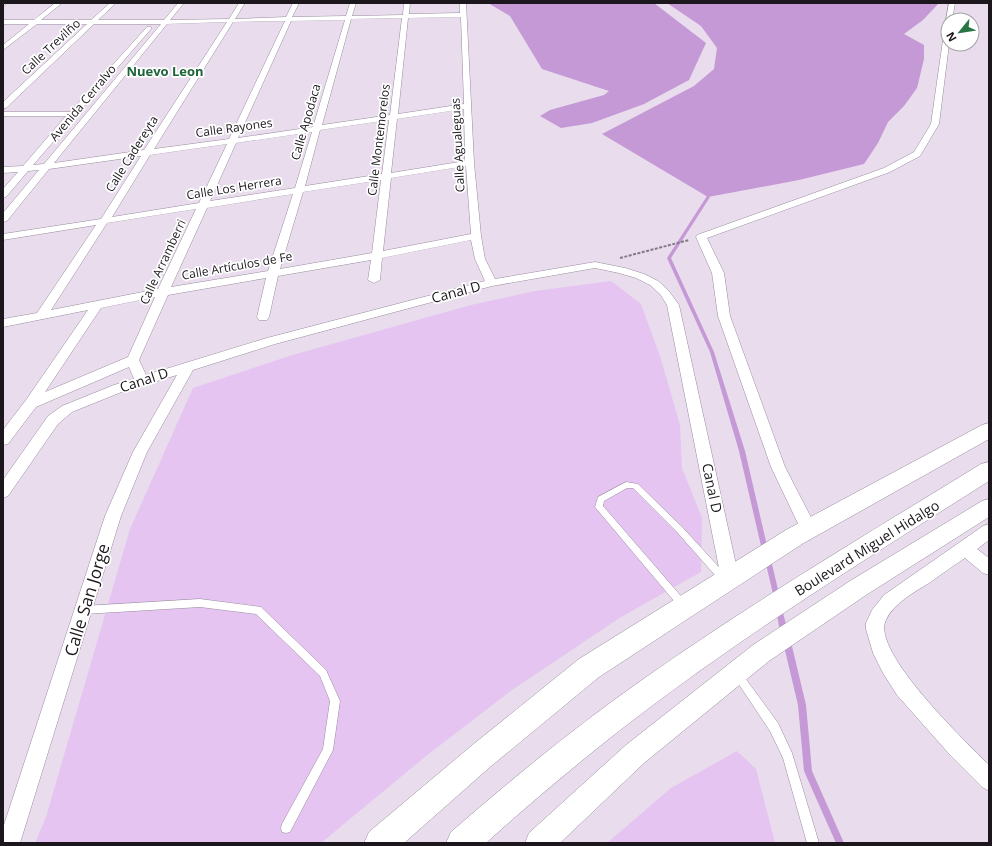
<svg xmlns="http://www.w3.org/2000/svg" width="992" height="846" font-family="'Open Sans',sans-serif">
  <rect width="100%" height="100%" fill="#e8dced"/>
  <path fill="#e5c4f1" d="M611 281 641 304 660 356 680 425 682 468 702 518 701 572 621 617 512 690 426 756 321 843H35L46 817 130 529 193 388 289 356 471 305 535 291Z
    M737 751 756 769 775 843H607L671 788Z"/>
  <path fill="#c598d6" d="M488 3H654L706 43 689 80 644 104 592 123 561 128 540 116 550 110 604 95 609 91 542 69 510 16Z
    M667 3H939L923 20 904 34 924 45V59L917 88 904 106 888 122 878 143 864 164 799 180 708 197 602 134 694 86 714 69 717 48 701 26Z"/>
  <g fill="none" stroke-linecap="round" stroke-linejoin="round">
    <path fill="#c598d6" fill-rule="evenodd" d="M707 196 710 197 671 258 714 352 745 451 768 550 767 552 765 553 763 552 762 550 739 451 710 352 667 258Z
      M768 557 770 558 771 560 780 598 779 600 777 601 775 600 774 598 765 560 766 558Z
      M779 606 781 607 782 609 788 632 787 634 784 635 781 634 780 632 776 609 777 607Z
      M787 639 790 640 791 642 806 705 812 771 844 843H836L804 771 798 705 783 642 784 640Z"/>
    <g stroke="#988d9d" stroke-width="1">
      <path id="service" d="M626 482 638 484 683 528 727 576 728 579 727 582 724 583 721 582 677 532 633 488H627L604 501 603 506 686 602 687 605 686 608 683 609 680 608 595 507 598 497Z
        M200 599 261 607 326 670 340 701 333 750 290 832 286 833 282 832 281 828 282 824 323 749 330 701 320 676 256 614 200 607 84 614 81 613 80 610 81 607 84 606Z
        M737 669 740 671 778 723 792 753 819 843H807L783 758 770 731 732 674 734 671Z"/>
    </g>
    <g stroke="#988d9d" stroke-width="1">
      <path id="minor" d="M3 3H7L3 6Z
        M55 3H62L41 20H91L110 3H116L98 20H164L178 3H184L170 20 229 19 239 3H245L235 19 286 17 293 3H299L292 17 346 16 350 3H356L352 16 403 15 404 3H410L409 14 460 13V3H466L474 163 481 236 485 259 495 279 595 262 625 268 644 274 658 281 668 290 679 305 739 578 736 583 730 586 724 583 721 578 667 305 660 294 650 285 636 278 619 273 595 268 492 286 275 344 193 370 147 452 121 516 20 843H3V828L105 516 133 452 177 375 124 391 72 412 58 424 8 496 3 498V480L48 416 62 406 114 385 134 379 129 367 36 407 8 444 3 445V430L26 400 88 310 3 327V319L37 313 96 225 3 240V234L101 219 141 156 49 169 7 221 3 222V213L39 170 28 171 6 197 3 198V189L18 172 3 173V167L23 166 66 116H3V112H70L147 27H151V29L33 165 44 164 161 24H94L6 108H3V102L87 24H37L3 50V45L29 24H3V20H34ZM461 17 464 104 398 114 408 18ZM402 18 390 115 322 125 351 19ZM345 20 313 127 238 138 291 21ZM285 21 229 139 154 149 233 22ZM227 22 144 150 54 163 167 24ZM464 109 465 161 391 173 397 119ZM389 120 382 174 305 186 320 130ZM312 132 295 188 210 201 236 143ZM227 144 199 203 112 217 150 155ZM466 166 471 234 383 251 391 178ZM381 180 372 253 280 269 303 192ZM293 194 268 271 171 287 207 208ZM196 209 158 289 51 310 107 223ZM471 240 475 259 485 281 267 338 146 375 139 360 168 295 266 278 257 317 259 320H267L269 317 278 276 371 260 368 280 374 283 380 280 382 258ZM155 297 128 357 45 392 101 308Z
        M949 3H955L952 20H948V22L946 20Z
        M948 24 949 44 939 124 920 156 890 172 707 238 724 273 730 316 785 467 817 529 815 534 809 536 803 534 771 467 718 316 712 273 696 237 697 235 884 168 914 152 931 124 945 26Z
        M989 524V540L977 549 989 558V575L983 573 965 558C954 565 943 573 932 581 917 591 894 602 886 620 870 651 967 743 989 765V791L982 787 951 756 897 695 883 673 873 653 866 629V623L872 610 884 595 983 526Z"/>
    </g>
    <g stroke="#988d9d" stroke-width="1">
      <path id="tertiary" d="M989 499V517L866 595 769 661 644 763 560 843H525L529 833 626 745 753 645 850 581 982 501Z"/>
    </g>
    <g stroke="#988d9d" stroke-width="1">
      <path id="secondary" d="M989 423V439L802 544 599 677 490 767 404 843H364L369 832 470 747 579 659 786 530 982 425Z
        M989 462V481C855 566 719 650 595 750 558 780 521 811 486 843H446L451 832C512 779 575 727 642 680 751 603 867 534 981 464Z"/>
    </g>
    <path stroke="#837b86" stroke-width="2" stroke-dasharray="3 1.5" stroke-linecap="butt" d="M620 258 689 240"/>
    <use href="#service" fill="#fff" fill-rule="evenodd"/>
    <use href="#minor" fill="#fff" fill-rule="evenodd"/>
    <use href="#tertiary" fill="#fff" fill-rule="evenodd"/>
    <use href="#secondary" fill="#fff" fill-rule="evenodd"/>
  </g>
  <g text-anchor="middle" stroke-width="3.5" stroke-linejoin="round" paint-order="stroke">
    <g font-size="12" fill="#1b171c" stroke="#fff">
      <text transform="translate(51 47) rotate(-43)" y="4">Calle Trevilño</text>
      <text transform="translate(83 103) rotate(-50)" y="4">Avenida Cerralvo</text>
      <text transform="translate(306 122) rotate(-74)" y="4">Calle Apodaca</text>
      <text transform="translate(234 128) rotate(-8)" y="4">Calle Rayones</text>
      <text transform="translate(379 140) rotate(-83)" y="4">Calle Montemorelos</text>
      <text transform="translate(458 145) rotate(-93)" y="4">Calle Agualeguas</text>
      <text transform="translate(132 154) rotate(-58)" y="4">Calle Cadereyta</text>
      <text transform="translate(234 188) rotate(-9)" y="4">Calle Los Herrera</text>
      <text transform="translate(163 262) rotate(-65)" y="4">Calle Arramberri</text>
      <text transform="translate(237 266) rotate(-10)" y="4">Calle Artículos de Fe</text>
    </g>
    <g font-size="13" font-weight="bold" fill="#1d6438" stroke="#fff">
      <text x="165" y="76">Nuevo Leon</text>
    </g>
    <g font-size="14" fill="#1b171c" stroke="#fff">
      <text transform="translate(456 292) rotate(-15)" y="5">Canal D</text>
      <text transform="translate(144 380) rotate(-18)" y="5">Canal D</text>
      <text transform="translate(712 488) rotate(78)" y="5">Canal D</text>
      <text transform="translate(867 548) rotate(-32)" y="5">Boulevard Miguel Hidalgo</text>
    </g>
    <g font-size="17" fill="#1b171c" stroke="#fff">
      <text transform="translate(87 600) rotate(-73)" y="6">Calle San Jorge</text>
    </g>
  </g>
  <rect width="992" height="846" fill="none" stroke="#1b171c" stroke-width="8"/>
  <g transform="translate(960 32) rotate(240)"><circle r="19" fill="#ffffff" stroke="#a4a2a4"/>
  <path d="M0-3L7 15L0 10L-7 15Z" fill="#287544"/>
  <text y="-6" font-size="11" font-weight="bold" text-anchor="middle" fill="#1b171c">N</text>
  </g>
</svg>
